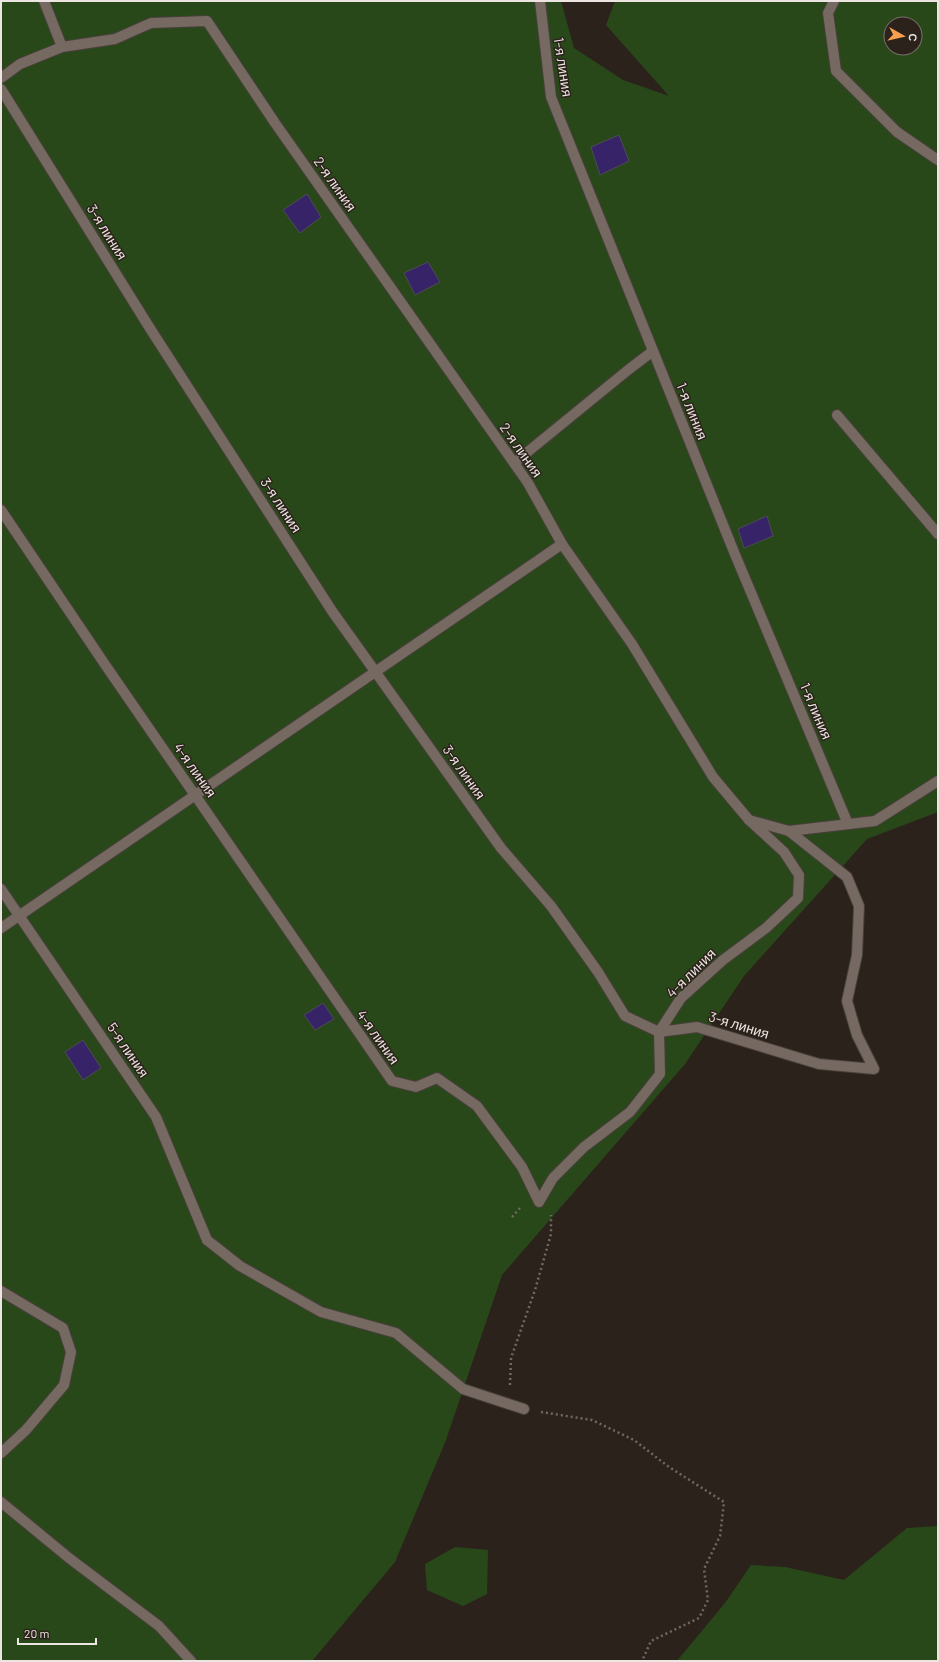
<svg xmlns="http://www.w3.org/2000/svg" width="939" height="1662" font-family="Barlow,sans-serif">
  <rect width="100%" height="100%" fill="#2c221c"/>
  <path fill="#29481a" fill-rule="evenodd" d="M1 1H561L574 48 623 80 669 96 606 25 615 1H938V812L867 839 744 976 685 1064 502 1275 446 1440 395 1562 312 1661H1ZM891 24H915V48H891Z
    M938 1526V1661H677L725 1603 751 1565 785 1567 844 1580 907 1528Z
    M455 1547 488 1550 487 1594 463 1606 427 1590 425 1564Z"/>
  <path fill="#372367" stroke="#4d4b57" d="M619 135 629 161 600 175 591 147Z
    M307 194 321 217 300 233 283 210Z
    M428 262 440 282 415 295 404 273Z
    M767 516 773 536 744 548 738 529Z
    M323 1003 334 1019 315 1030 304 1015Z
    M83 1040 101 1068 83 1080 65 1052Z"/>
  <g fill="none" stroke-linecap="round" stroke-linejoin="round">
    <g stroke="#483f3b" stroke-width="12">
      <path id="service" d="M44 1 62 47
        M540 1 551 97 734 552 848 824
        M834 1 828 13 836 71 897 132 938 160
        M1 78 20 64 62 47 115 39 151 23 207 21 275 123 528 483 562 544
        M1 89 151 330 332 611 501 848 551 906 598 972 625 1016 659 1032 697 1027 819 1064 874 1069 857 1035 847 1001 857 955 859 906 847 877 789 831
        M837 415 938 534
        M514 463 628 370 653 351
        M1 510 106 666 392 1081 416 1087 437 1078 477 1106 522 1167 539 1202 553 1178 584 1147 630 1112 660 1074 659 1032 681 998 723 960 766 928 798 898 799 875 784 852 749 820
        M207 1240 240 1266 321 1312 396 1333 463 1389 524 1409
        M1 1291 63 1328 71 1352 64 1385 26 1430 1 1453
        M1 1502 69 1558 159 1626 191 1661"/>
    </g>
    <g stroke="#483f3b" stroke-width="12">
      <path id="minor" d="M1 889 156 1117 207 1240
        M1 928 562 544 632 644 713 777 749 820 789 831 875 821 938 781"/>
    </g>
    <path stroke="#726963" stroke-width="2.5" stroke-dasharray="2 3" stroke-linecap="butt" d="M512 1217 520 1208
      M510 1385 511 1358 535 1290 551 1234V1215
      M541 1412 592 1420 634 1440 669 1467 724 1502 720 1536 704 1569 708 1600 699 1618 651 1641 642 1661"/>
    <use href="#service" stroke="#756961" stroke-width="10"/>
    <use href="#minor" stroke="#756961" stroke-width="10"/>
  </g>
  <g text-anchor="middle" stroke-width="3" stroke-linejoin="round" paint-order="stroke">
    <g font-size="14" fill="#ede5e1" stroke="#2c221c">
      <text transform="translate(563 67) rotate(81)" y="5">1-я линия</text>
      <text transform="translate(335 184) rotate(55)" y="5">2-я линия</text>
      <text transform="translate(107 232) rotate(58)" y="5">3-я линия</text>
      <text transform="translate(692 411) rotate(68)" y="5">1-я линия</text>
      <text transform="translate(521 450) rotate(55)" y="5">2-я линия</text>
      <text transform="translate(281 505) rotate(57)" y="5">3-я линия</text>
      <text transform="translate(816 711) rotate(67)" y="5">1-я линия</text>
      <text transform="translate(195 770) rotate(55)" y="5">4-я линия</text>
      <text transform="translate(464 772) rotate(55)" y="5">3-я линия</text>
      <text transform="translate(691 973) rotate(-45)" y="5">4-я линия</text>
      <text transform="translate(739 1025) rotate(17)" y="5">3-я линия</text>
      <text transform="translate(378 1037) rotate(55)" y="5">4-я линия</text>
      <text transform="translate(128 1050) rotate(56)" y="5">5-я линия</text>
    </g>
  </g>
  <rect width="939" height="1662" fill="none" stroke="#ede5e1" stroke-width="4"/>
  <g transform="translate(903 36) rotate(98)"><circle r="19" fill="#2c221c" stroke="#79706b"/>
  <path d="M0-3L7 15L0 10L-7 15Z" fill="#f99f4d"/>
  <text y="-6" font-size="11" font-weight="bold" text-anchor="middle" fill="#ede5e1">С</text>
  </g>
  <path d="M18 1638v6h78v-6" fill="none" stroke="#ede5e1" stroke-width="2"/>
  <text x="24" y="1638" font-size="12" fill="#ede5e1" stroke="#2c221c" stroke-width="3" paint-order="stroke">20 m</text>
</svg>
